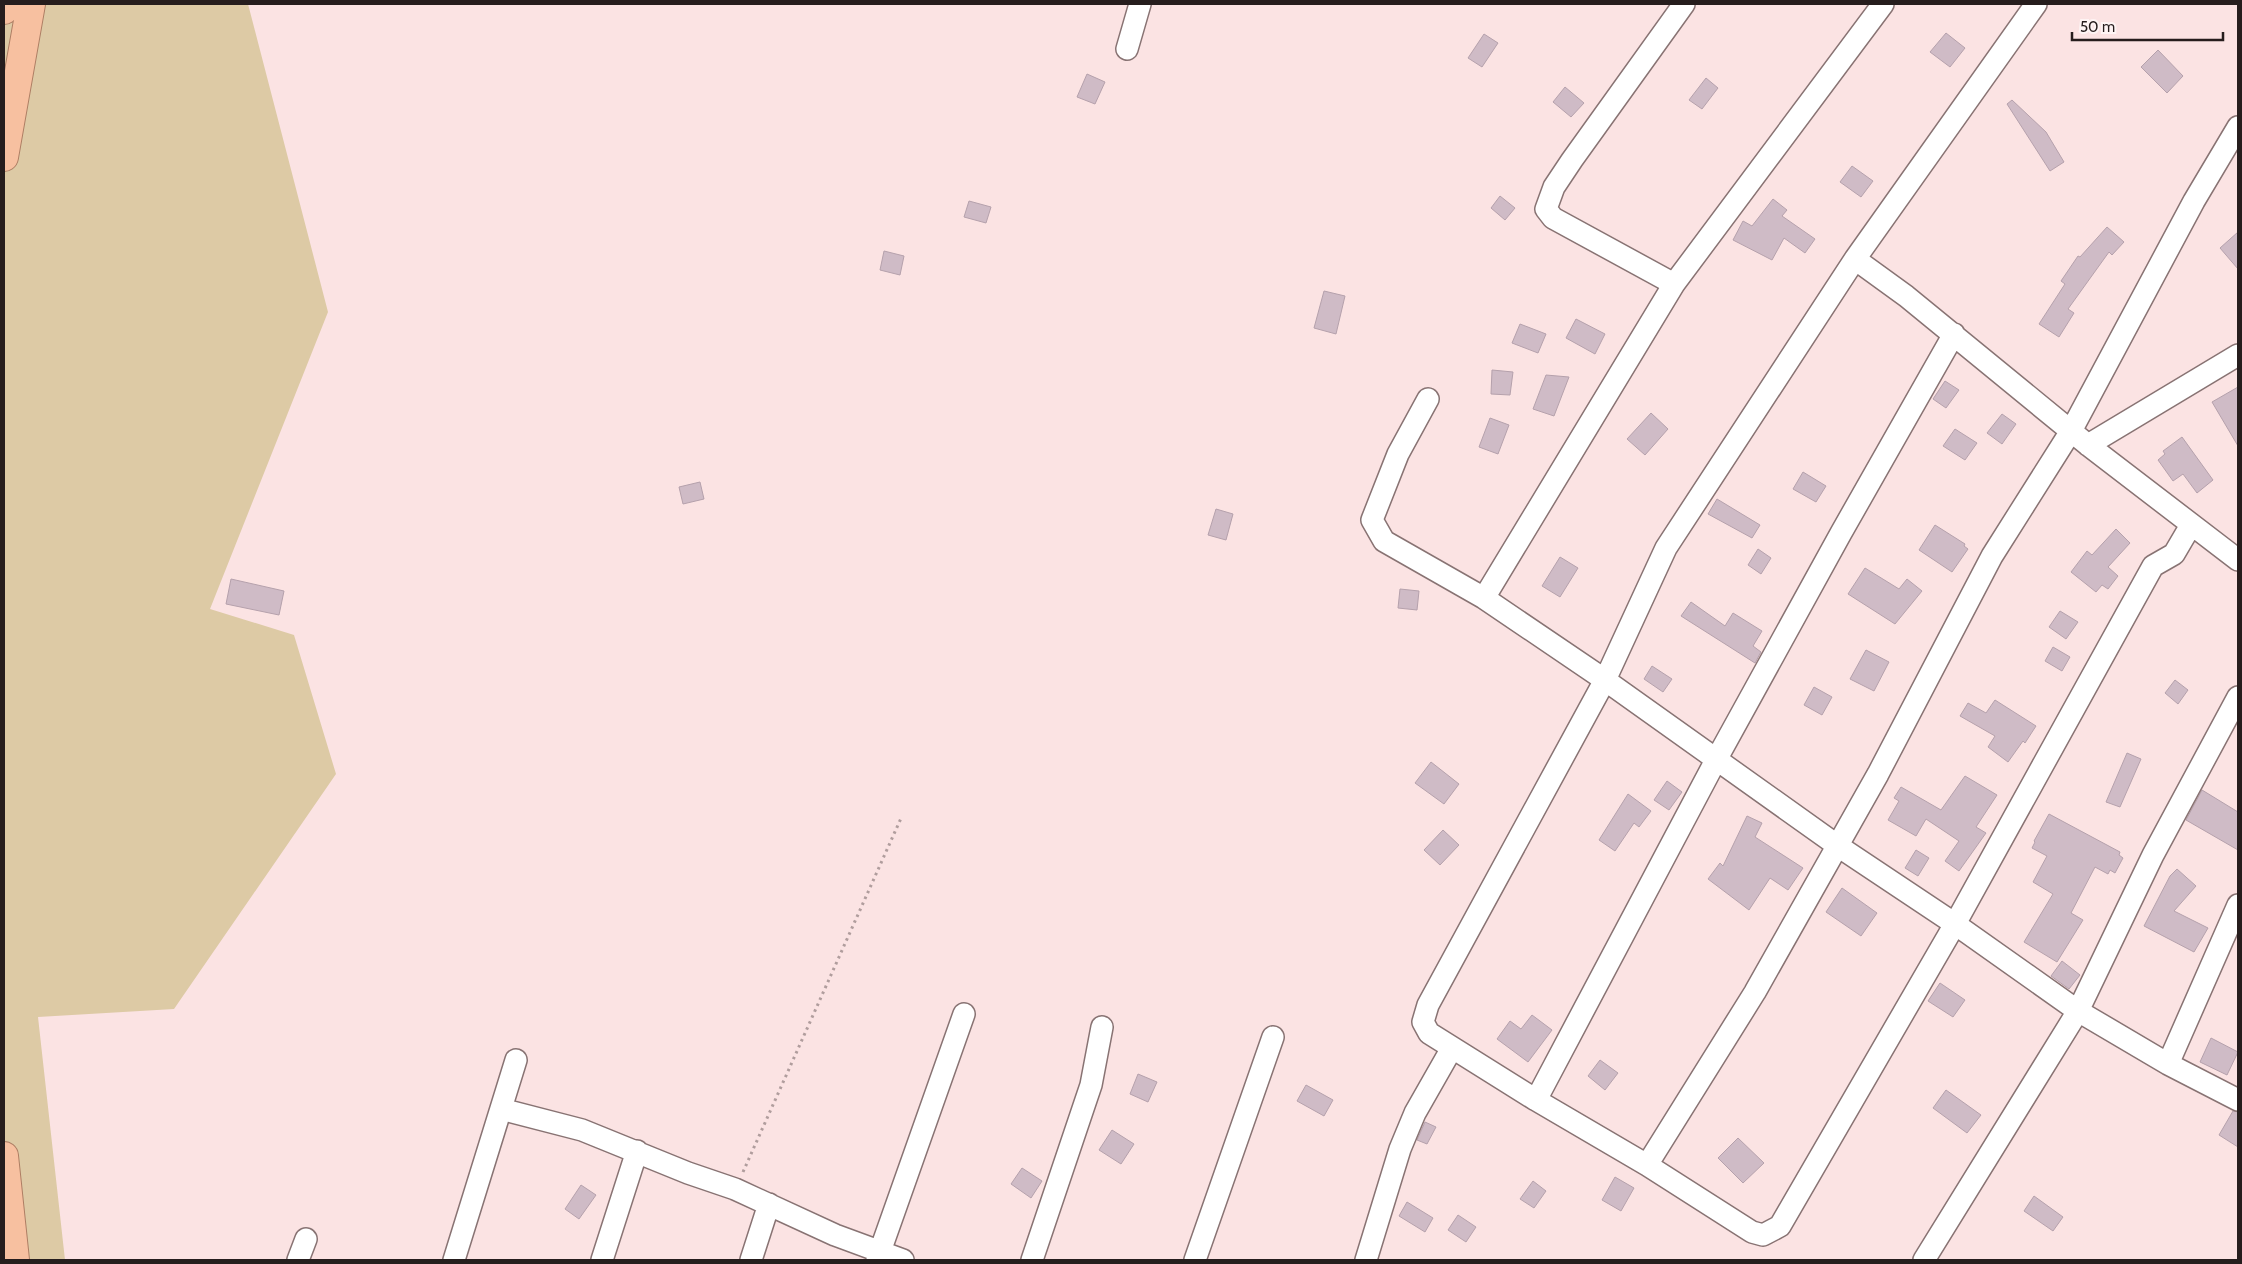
<svg xmlns="http://www.w3.org/2000/svg" width="2242" height="1264" font-family="Cabin,sans-serif">
  <rect width="100%" height="100%" fill="#fbe3e3"/>
  <path fill="#ddcaa5" d="M4 4H248L328 312 210 609 294 635 336 774 174 1009 38 1017 65 1260H4Z"/>
  <path fill="#cfbbc6" stroke="#b5a1ac" d="M1946 33 1965 48 1950 67 1930 52Z
    M1484 34 1498 43 1482 67 1468 58Z
    M2158 50 2183 76 2167 93 2141 67Z
    M1087 74 1105 82 1095 104 1077 97Z
    M1706 78 1718 88 1702 109 1689 100Z
    M1565 87 1584 103 1571 117 1553 102Z
    M2012 100 2046 132 2064 162 2050 171 2007 104Z
    M1852 166 1873 181 1861 197 1840 182Z
    M1500 196 1515 208 1505 220 1491 208Z
    M1773 199 1787 210 1782 216 1815 239 1805 253 1784 238 1772 260 1733 240 1743 221 1752 226Z
    M969 201 991 207 986 223 964 217Z
    M2107 227 2124 242 2112 255 2109 252 2068 309 2074 313 2059 337 2039 324 2065 284 2061 281 2078 256 2080 257Z
    M2238 232V269L2220 248Z
    M884 251 904 256 900 275 880 270Z
    M1324 291 1345 296 1336 334 1314 328Z
    M1576 319 1605 334 1595 354 1566 338Z
    M1520 324 1546 334 1538 353 1512 343Z
    M1492 370 1513 372 1510 395 1491 394Z
    M1546 375 1569 377 1554 416 1533 409Z
    M1945 381 1959 390 1946 408 1933 399Z
    M2238 387V446L2212 402Z
    M1651 413 1668 429 1645 455 1627 439Z
    M2002 414 2016 424 2002 444 1987 433Z
    M1490 418 1509 425 1498 454 1479 447Z
    M1955 429 1977 443 1965 460 1943 446Z
    M2182 437 2213 480 2197 493 2183 474 2173 481 2158 460 2165 454 2163 451Z
    M1803 472 1826 486 1816 502 1793 489Z
    M700 482 704 499 683 504 679 487Z
    M1717 499 1760 525 1752 538 1708 514Z
    M1216 509 1233 514 1226 540 1208 535Z
    M1935 525 1965 544 1964 546 1968 549 1952 572 1919 550Z
    M2116 529 2130 543 2108 567 2118 576 2108 589 2102 585 2096 592 2071 572 2087 551 2092 555Z
    M1758 549 1771 558 1761 574 1748 565Z
    M1560 557 1578 568 1560 597 1542 586Z
    M1865 568 1899 589 1907 579 1922 591 1895 624 1848 594Z
    M231 579 284 591 279 615 226 604Z
    M1400 589 1419 591 1417 610 1398 608Z
    M1691 602 1725 626 1733 613 1762 631 1753 646 1761 652 1755 663 1681 616Z
    M2060 611 2078 622 2066 639 2049 627Z
    M2053 647 2070 657 2062 671 2045 661Z
    M1866 650 1889 662 1874 691 1850 679Z
    M1652 666 1672 679 1663 692 1644 679Z
    M2175 680 2188 690 2178 704 2165 693Z
    M1814 687 1832 697 1822 715 1804 705Z
    M1995 700 2036 726 2025 743 2023 741 2008 762 1988 747 1995 736 1960 716 1968 703 1986 713Z
    M2127 753 2141 759 2120 807 2106 802Z
    M1431 762 1459 784 1444 804 1415 783Z
    M1965 776 1997 795 1976 827 1986 833 1959 871 1945 861 1959 841 1926 819 1916 836 1888 820 1899 801 1894 798 1901 787 1941 810Z
    M1667 781 1682 792 1669 810 1654 800Z
    M2202 790 2238 812V850L2186 820Z
    M1628 794 1651 811 1639 827 1634 823 1615 851 1599 840Z
    M2049 814 2120 852 2119 855 2123 858 2115 873 2110 870 2108 874 2095 867 2071 913 2083 920 2057 962 2024 942 2053 894 2033 882 2047 856 2032 848 2035 842 2034 841Z
    M1747 816 1762 823 1755 837 1803 868 1788 890 1770 878 1749 910 1708 879 1720 863 1723 866Z
    M1443 830 1459 845 1440 865 1424 850Z
    M1916 850 1929 858 1918 876 1905 868Z
    M2177 869 2196 886 2174 911 2208 928 2194 952 2144 926 2170 876Z
    M1842 888 1877 913 1861 936 1826 912Z
    M2062 961 2080 975 2069 989 2051 976Z
    M1940 983 1965 1000 1953 1017 1928 1001Z
    M1532 1015 1552 1030 1528 1062 1497 1039 1510 1021 1521 1029Z
    M2211 1038 2238 1052 2227 1075 2200 1062Z
    M1600 1060 1618 1073 1605 1090 1588 1076Z
    M1138 1074 1157 1082 1148 1102 1130 1094Z
    M1306 1085 1333 1100 1324 1116 1297 1101Z
    M1946 1090 1981 1115 1967 1133 1933 1108Z
    M2233 1111 2238 1112V1147L2219 1135Z
    M1425 1122 1436 1127 1427 1144 1417 1140Z
    M1112 1130 1134 1144 1121 1164 1099 1150Z
    M1738 1138 1764 1163 1743 1183 1718 1158Z
    M1022 1168 1042 1181 1031 1198 1011 1184Z
    M1615 1177 1634 1188 1621 1211 1602 1200Z
    M1533 1181 1546 1191 1534 1208 1520 1199Z
    M581 1185 596 1195 579 1219 565 1209Z
    M2034 1196 2063 1217 2053 1231 2024 1211Z
    M1407 1202 1433 1218 1425 1232 1399 1216Z
    M1458 1215 1476 1227 1466 1242 1448 1230Z"/>
  <g fill="none" stroke-linecap="round" stroke-linejoin="round">
    <g stroke="#887373" stroke-width="24">
      <path id="minor" d="M2036 4 1855 259 1666 548 1605 680 1428 1005 1423 1022 1429 1033 1536 1100 1647 1165 1755 992 1878 774 1992 556 2071 431 2194 201 2238 127
        M1127 49 1140 4
        M1855 259 1906 296 2088 445 2238 560
        M1674 284 1553 218 1546 209 1554 187 1572 160 1684 4
        M1428 399 1398 454 1372 520 1384 541 1484 598 1605 680 1838 846 1955 924 2078 1011 2168 1064 2238 1100
        M2088 445 2238 355
        M1484 598 1674 284 1883 4
        M2168 1064 2238 905
        M1536 1100 1716 760 1841 533 1954 334
        M501 1109 582 1130 688 1173 735 1189 835 1235 903 1260
        M1647 1165 1752 1232 1763 1235 1780 1226 1955 924 2153 566 2174 554 2191 525
        M298 1260 306 1239
        M454 1260 516 1060
        M602 1260 637 1151
        M751 1260 769 1204
        M877 1260 964 1014
        M1032 1260 1091 1085 1102 1027
        M1195 1260 1273 1037
        M1366 1260 1400 1149 1415 1113 1452 1048
        M1924 1260 2078 1011 2153 855 2238 697"/>
    </g>
    <g stroke="#ad7d63" stroke-width="30">
      <path id="trunk" d="M4 10 5 4
        M4 157 31 4
        M4 1156 15 1260"/>
    </g>
    <path stroke="#b09d9d" stroke-width="3" stroke-dasharray="2.5 4" stroke-linecap="butt" d="M743 1172 902 816"/>
    <use href="#minor" stroke="#fff" stroke-width="21"/>
    <use href="#trunk" stroke="#f7c0a0" stroke-width="28"/>
  </g>
  <rect width="2242" height="1264" fill="none" stroke="#261d1d" stroke-width="10"/>
  <path d="M2072 32v8h151v-8" fill="none" stroke="#261d1d" stroke-width="2.5"/>
  <text x="2080" y="32" font-size="15" fill="#261d1d" stroke="#fef4f4" stroke-width="4" paint-order="stroke">50 m</text>
</svg>
